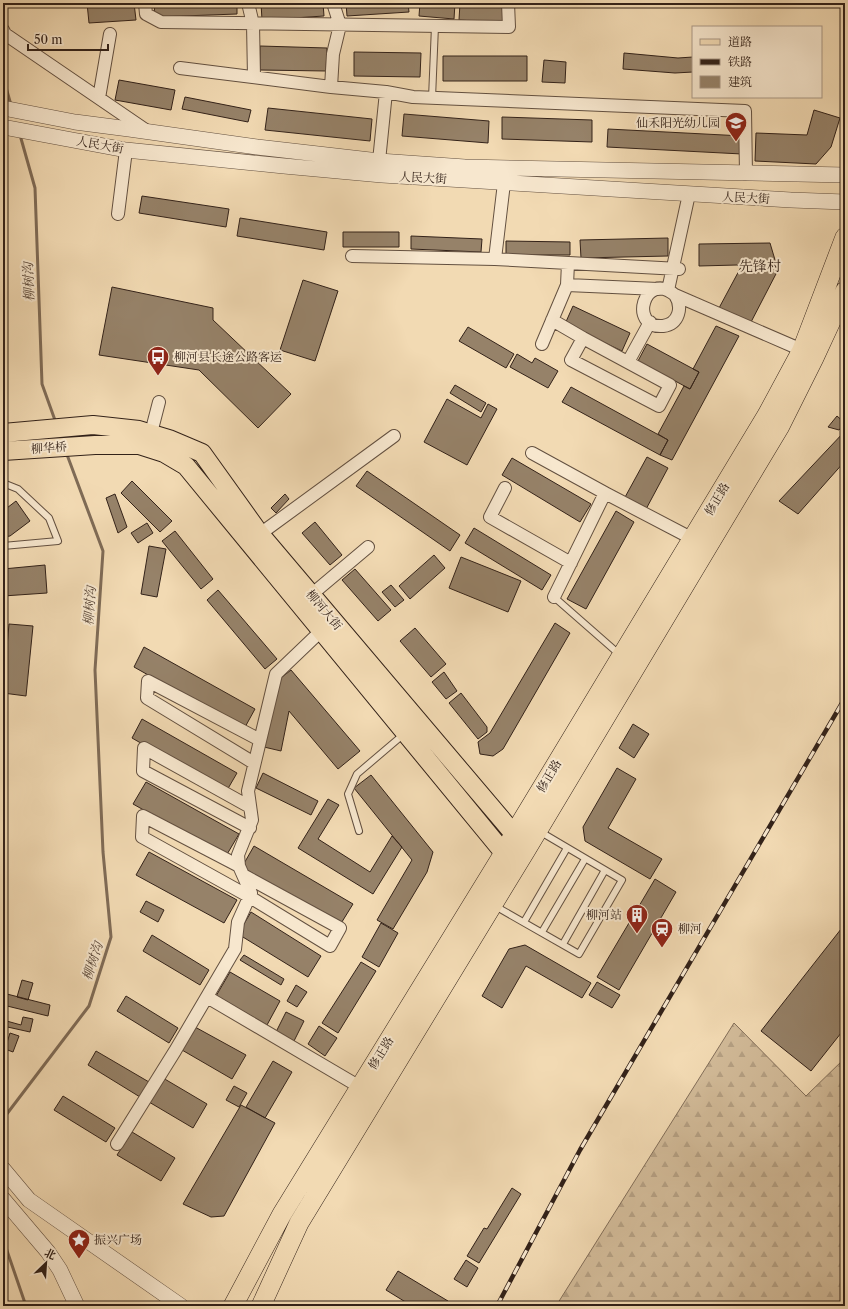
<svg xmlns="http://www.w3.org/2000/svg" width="848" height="1309" font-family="'Libre Caslon Text','Noto Serif SC',serif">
  <defs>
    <pattern id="forest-firs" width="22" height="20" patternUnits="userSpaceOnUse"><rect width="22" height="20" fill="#d2bb99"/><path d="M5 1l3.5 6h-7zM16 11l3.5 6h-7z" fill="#b5a083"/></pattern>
  </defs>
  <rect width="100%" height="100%" fill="#f2dab3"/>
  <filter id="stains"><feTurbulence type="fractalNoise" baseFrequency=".005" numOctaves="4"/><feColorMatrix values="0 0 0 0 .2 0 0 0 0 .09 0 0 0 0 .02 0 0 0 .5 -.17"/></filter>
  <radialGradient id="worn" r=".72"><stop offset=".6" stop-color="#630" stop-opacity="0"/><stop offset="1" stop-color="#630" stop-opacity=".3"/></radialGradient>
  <path fill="url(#forest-firs)" stroke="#826e59" d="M734 1023 806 1096 845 1058V1306H556Z"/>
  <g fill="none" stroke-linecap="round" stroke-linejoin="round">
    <path stroke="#7f6b56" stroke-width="3" d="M3 77 11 105
      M20 135 35 188 42 384 56 423
      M3 1119 89 1006 111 937 103 852 95 670 103 551 66 452
      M3 1239 26 1306"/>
  </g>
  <path fill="#968269" stroke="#332219" d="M87 3H134L136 20 89 23Z
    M154 3H237V14L155 17Z
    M261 3H323L324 16 262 20Z
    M346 3H408L409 12 347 16Z
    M420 3H455L454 19 419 16Z
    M460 3H504L503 23 459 20Z
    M260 46 327 48 326 71 260 70Z
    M354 52 421 53 420 77 354 76Z
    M624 53 678 58 693 57V72L675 73 623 69Z
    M443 56H527V81H443Z
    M544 60 566 62 565 83 542 82Z
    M119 80 175 90 171 110 115 100Z
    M185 97 251 110 248 122 182 109Z
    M268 108 372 119 370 141 265 130Z
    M814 110 840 118 831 147 816 164 755 161 756 133 807 135Z
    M404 114 489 121 488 143 402 136Z
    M502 117 592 120V142L502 139Z
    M608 129 743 136 742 154 607 147Z
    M142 196 229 209 226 227 139 213Z
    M240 218 327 232 324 250 237 236Z
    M343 232H399V247H343Z
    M411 236 482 239 481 252 411 249Z
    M668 238V256L581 258 580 240Z
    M506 241 570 242V255H506Z
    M770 243 778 270 750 324 719 308 741 267 737 265 699 266V244Z
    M303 280 338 291 315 361 280 350Z
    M112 287 213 308V320L291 394 258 428 199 370 99 355Z
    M573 306 630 333 622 351 565 324Z
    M716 326 739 336 672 460 660 455 668 440 658 434 684 386 690 389 699 372 693 369Z
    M468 327 514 354 506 368 459 341Z
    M647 344 699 372 690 389 638 361Z
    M517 354 532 363 535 358 558 371 548 388 510 367Z
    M455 385 486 403 481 412 450 393Z
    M571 387 668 440 660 455 562 402Z
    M447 399 481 418 488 404 497 409 467 465 424 442Z
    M837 416 845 423 839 430 828 427Z
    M845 431V461L798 514 779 501Z
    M647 457 668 468 645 511 624 499Z
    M512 458 591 504 580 522 502 475Z
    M367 471 460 535 450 551 356 486Z
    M132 481 172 521 160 532 121 493Z
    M115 494 127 527 118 533 106 498Z
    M285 494 289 499 276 513 271 508Z
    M16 501 30 521 10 536 3 537V511Z
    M616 511 634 522 586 609 567 599Z
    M315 522 342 555 330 565 302 533Z
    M147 523 153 533 138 543 131 533Z
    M474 528 551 575 542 590 465 543Z
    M175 531 213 579 201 589 162 541Z
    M149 546 166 549 157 597 141 594Z
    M434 555 445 568 410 599 399 586Z
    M461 557 521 581 508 612 449 588Z
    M45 565 47 593 3 596V569Z
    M355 569 391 610 378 621 342 580Z
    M391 585 404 600 395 607 382 592Z
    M218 590 277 659 265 669 207 600Z
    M555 623 570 633 503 749 493 756 480 754 478 742 490 733Z
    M9 624 33 626 26 696 3 693Z
    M415 628 446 664 431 677 400 641Z
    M144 647 255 709 244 729 134 667Z
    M291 670 360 751 338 769 289 711 281 751 264 747 277 681Z
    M444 672 457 691 446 699 432 682Z
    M461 693 487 727V732L478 739 449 703Z
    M142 719 237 773 226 792 132 738Z
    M633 724 649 734 634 758 619 748Z
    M617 768 636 779 608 828 662 859 650 879 585 841 583 827Z
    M263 773 318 801 311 815 256 788Z
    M371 775 433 852 427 872 393 929 377 920 412 860 354 788Z
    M146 782 239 834 226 856 133 804Z
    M328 799 339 805 318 839 370 872 392 836 402 847 373 894 298 848Z
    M254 846 353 904 340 925 242 867Z
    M149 852 237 900 224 923 136 875Z
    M655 879 676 892 619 990 597 977Z
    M146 901 164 910 158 922 140 912Z
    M251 912 321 956 308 977 238 934Z
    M381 923 398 933 379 967 362 957Z
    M845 924V1028L811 1071 761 1031Z
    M152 935 209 970 200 985 143 951Z
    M525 945 591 983 582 998 526 966 502 1008 482 996 509 949Z
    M244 955 284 979 281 985 240 960Z
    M361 962 376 971 338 1033 322 1023Z
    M230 972 280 1001 267 1025 216 996Z
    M22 980 33 983 28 1000 17 997Z
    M597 982 620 995 612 1008 589 995Z
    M296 985 307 992 297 1007 287 1001Z
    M3 993 50 1005 48 1016 3 1005Z
    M126 996 178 1028 169 1043 117 1011Z
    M286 1012 304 1021 294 1041 276 1032Z
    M23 1017 33 1019 30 1032 3 1026V1020L21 1025Z
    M319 1026 337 1038 325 1056 308 1044Z
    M195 1027 246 1055 232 1079 182 1050Z
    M10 1033 19 1036 13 1052 5 1049Z
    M96 1051 149 1082 140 1097 88 1065Z
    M273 1061 292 1072 265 1118 246 1107Z
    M163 1078 207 1104 193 1128 149 1102Z
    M234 1086 247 1093 239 1107 226 1100Z
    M63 1096 115 1128 106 1142 54 1110Z
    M241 1105 275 1123 224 1216 211 1217 183 1204Z
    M132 1132 175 1158 161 1181 117 1155Z
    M512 1188 521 1194 479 1263 467 1256 484 1228 487 1229Z
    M466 1260 478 1268 467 1287 454 1279Z
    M398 1271 448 1301 445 1306H412L386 1290Z"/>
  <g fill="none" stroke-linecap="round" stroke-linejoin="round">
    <g stroke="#635040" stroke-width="8">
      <path id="service" d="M432 98 435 26
        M3 483 18 489 49 518 58 541 3 546
        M554 597 619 654
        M359 831 348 794 357 774 404 734
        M495 906 579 954 622 880 539 831
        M524 922 567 848
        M542 932 585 859
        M563 944 605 870"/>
    </g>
    <g stroke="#635040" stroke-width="14">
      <path id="minor" d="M145 3 146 14 161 22 509 27 508 3
        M248 3 253 24 254 77
        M3 30 5 34 147 131
        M180 68 331 87 386 92 413 97 745 111 746 174
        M331 87 333 54 340 25 333 3
        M99 98 110 34
        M379 161 386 92
        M118 214 126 150
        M352 256 495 259 679 269
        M495 259 504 183
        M567 285 658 289
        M668 290 689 194
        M675 295C683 307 679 324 663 326 628 329 644 269 675 295L802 350
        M552 320 583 338 670 385 659 406 571 360 583 338
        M542 344 567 285 568 263
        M628 362 650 322
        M151 433 159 402
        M532 453 605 493 554 597
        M505 488 490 517 571 563
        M605 493 693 539
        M260 534 394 436
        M311 595 368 547
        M254 763 147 698 148 681 260 740
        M250 828 143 771 144 748 250 807
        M239 866 143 816 142 837 250 897 330 946 340 928 243 875
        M207 997 360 1087
        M117 1144 175 1051 235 949 238 922 251 893 239 866 238 855 252 820 248 791 276 674 321 631"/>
    </g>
    <g stroke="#635040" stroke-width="16">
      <path id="tertiary" d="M3 108 75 122 129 129 257 147 379 161 465 167 845 175
        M3 127 126 150 284 166 382 175 791 200 845 202
        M3 1169 29 1200 181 1306
        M3 1199 48 1252 60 1270 77 1306"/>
    </g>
    <g stroke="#332219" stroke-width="20">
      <path id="primary" d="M3 433 93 425 139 430 169 439 202 453 260 534 514 834 523 846
        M3 451 95 445H139L164 453 186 466 504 853 514 863"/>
    </g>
    <g stroke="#332219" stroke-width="20">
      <path id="trunk" d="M233 1306 282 1214 504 853 514 834 767 415 802 350 845 237
        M261 1306 299 1223 526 850 780 426 814 358 845 291"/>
    </g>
    <use href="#service" stroke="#f7e7ce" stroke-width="6"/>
    <use href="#minor" stroke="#f7e7ce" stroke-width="12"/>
    <use href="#tertiary" stroke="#f7e7ce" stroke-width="15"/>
    <use href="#primary" stroke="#f2dab3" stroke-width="18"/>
    <use href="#trunk" stroke="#f2dab3" stroke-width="19"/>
    <g stroke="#332219" stroke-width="4.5">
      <path id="rail" d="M497 1306 580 1150 845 698"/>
    </g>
    <use href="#rail" stroke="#f7e7ce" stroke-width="3" stroke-dasharray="9" stroke-linecap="butt"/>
  </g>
  <defs>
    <g id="school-pin" transform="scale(1.15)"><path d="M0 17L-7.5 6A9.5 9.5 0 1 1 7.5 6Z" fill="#8f2418" stroke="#f7e7ce"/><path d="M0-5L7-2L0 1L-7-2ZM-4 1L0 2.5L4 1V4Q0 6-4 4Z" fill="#fff"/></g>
    <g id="bus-pin" transform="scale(1.15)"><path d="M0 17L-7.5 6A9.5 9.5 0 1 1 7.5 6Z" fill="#8f2418" stroke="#f7e7ce"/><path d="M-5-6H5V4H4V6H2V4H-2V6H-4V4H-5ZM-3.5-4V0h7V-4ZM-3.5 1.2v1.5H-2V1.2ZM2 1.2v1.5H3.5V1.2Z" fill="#fff"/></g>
    <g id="building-pin" transform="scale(1.15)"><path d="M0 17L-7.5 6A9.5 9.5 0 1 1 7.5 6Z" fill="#8f2418" stroke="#f7e7ce"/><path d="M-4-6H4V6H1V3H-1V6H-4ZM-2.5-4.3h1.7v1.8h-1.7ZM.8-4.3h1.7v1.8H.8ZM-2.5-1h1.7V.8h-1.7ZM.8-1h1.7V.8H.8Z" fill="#fff"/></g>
    <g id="station-pin" transform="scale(1.15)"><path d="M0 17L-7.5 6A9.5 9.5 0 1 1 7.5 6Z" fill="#8f2418" stroke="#f7e7ce"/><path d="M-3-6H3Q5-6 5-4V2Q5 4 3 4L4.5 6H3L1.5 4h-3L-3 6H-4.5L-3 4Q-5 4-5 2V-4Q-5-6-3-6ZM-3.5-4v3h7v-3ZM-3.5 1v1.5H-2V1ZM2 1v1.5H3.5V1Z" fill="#fff"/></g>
    <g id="sight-pin" transform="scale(1.15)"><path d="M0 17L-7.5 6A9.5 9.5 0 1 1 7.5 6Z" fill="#8f2418" stroke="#f7e7ce"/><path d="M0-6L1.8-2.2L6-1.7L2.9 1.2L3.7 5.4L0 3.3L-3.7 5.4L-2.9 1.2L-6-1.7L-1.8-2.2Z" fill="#fff"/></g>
  </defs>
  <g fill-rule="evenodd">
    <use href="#school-pin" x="736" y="123"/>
    <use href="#bus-pin" x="158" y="357"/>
    <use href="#building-pin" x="637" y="915"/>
    <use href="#station-pin" x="662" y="929"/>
    <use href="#sight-pin" x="79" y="1240"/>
  </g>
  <g text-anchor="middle" stroke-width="4" stroke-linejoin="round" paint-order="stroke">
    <g font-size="12" fill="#332219" stroke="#f7e7ce" text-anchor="start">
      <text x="720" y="127" text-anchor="end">仙禾阳光幼儿园</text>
      <text x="174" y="361">柳河县长途公路客运</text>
      <text x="622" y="919" text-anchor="end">柳河站</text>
      <text x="678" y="933">柳河</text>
      <text x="94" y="1244">振兴广场</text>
    </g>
    <g font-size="12" fill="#332219" stroke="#f7e7ce">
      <text transform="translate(100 145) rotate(10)" y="4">人民大街</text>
      <text transform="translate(423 178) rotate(3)" y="4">人民大街</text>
      <text transform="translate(746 198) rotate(3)" y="4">人民大街</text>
      <text transform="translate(49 448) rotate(-4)" y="4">柳华桥</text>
      <text transform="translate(717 499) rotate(-59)" y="4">修正路</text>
      <text transform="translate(324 610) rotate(50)" y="4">柳河大街</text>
      <text transform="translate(549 776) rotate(-59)" y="4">修正路</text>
      <text transform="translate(381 1053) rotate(-58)" y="4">修正路</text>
    </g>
    <g font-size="13" font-style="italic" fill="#5f4c3d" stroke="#f7e7ce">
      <text transform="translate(28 282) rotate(-92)" y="5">柳树沟</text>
      <text transform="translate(89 606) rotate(-86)" y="5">柳树沟</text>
      <text transform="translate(92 961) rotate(-72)" y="5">柳树沟</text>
    </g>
    <g font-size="14" fill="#332219" stroke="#f7e7ce">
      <text x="760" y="271">先锋村</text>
    </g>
  </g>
  <rect width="848" height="1309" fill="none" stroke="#f2dab3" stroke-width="16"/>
  <rect x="4" y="4" width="840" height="1301" fill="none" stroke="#332219" stroke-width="2"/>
  <rect x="8" y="8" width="832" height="1293" fill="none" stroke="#332219"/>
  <rect x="692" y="26" width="130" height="72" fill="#f7e7ce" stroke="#a99886"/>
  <rect x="700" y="39" width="20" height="6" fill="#f2dab3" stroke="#a99886"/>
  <text x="728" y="46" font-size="12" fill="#332219">道路</text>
  <rect x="700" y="59" width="20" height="6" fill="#332219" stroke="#a99886"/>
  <text x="728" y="66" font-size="12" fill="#332219">铁路</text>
  <rect x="700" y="76" width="20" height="12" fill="#968269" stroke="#a99886"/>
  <text x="728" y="86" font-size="12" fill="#332219">建筑</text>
  <g transform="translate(46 1263) rotate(25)" stroke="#f7e7ce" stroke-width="3" paint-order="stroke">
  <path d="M0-3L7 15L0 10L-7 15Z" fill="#332219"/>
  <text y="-6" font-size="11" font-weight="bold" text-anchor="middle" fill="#332219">北</text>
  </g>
  <path d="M28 44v6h80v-6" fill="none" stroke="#332219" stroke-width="2"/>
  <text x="34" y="44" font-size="12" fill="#332219" stroke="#f7e7ce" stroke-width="3" paint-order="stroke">50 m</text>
  <rect width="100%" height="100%" filter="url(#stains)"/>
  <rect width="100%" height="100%" fill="url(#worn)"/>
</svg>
